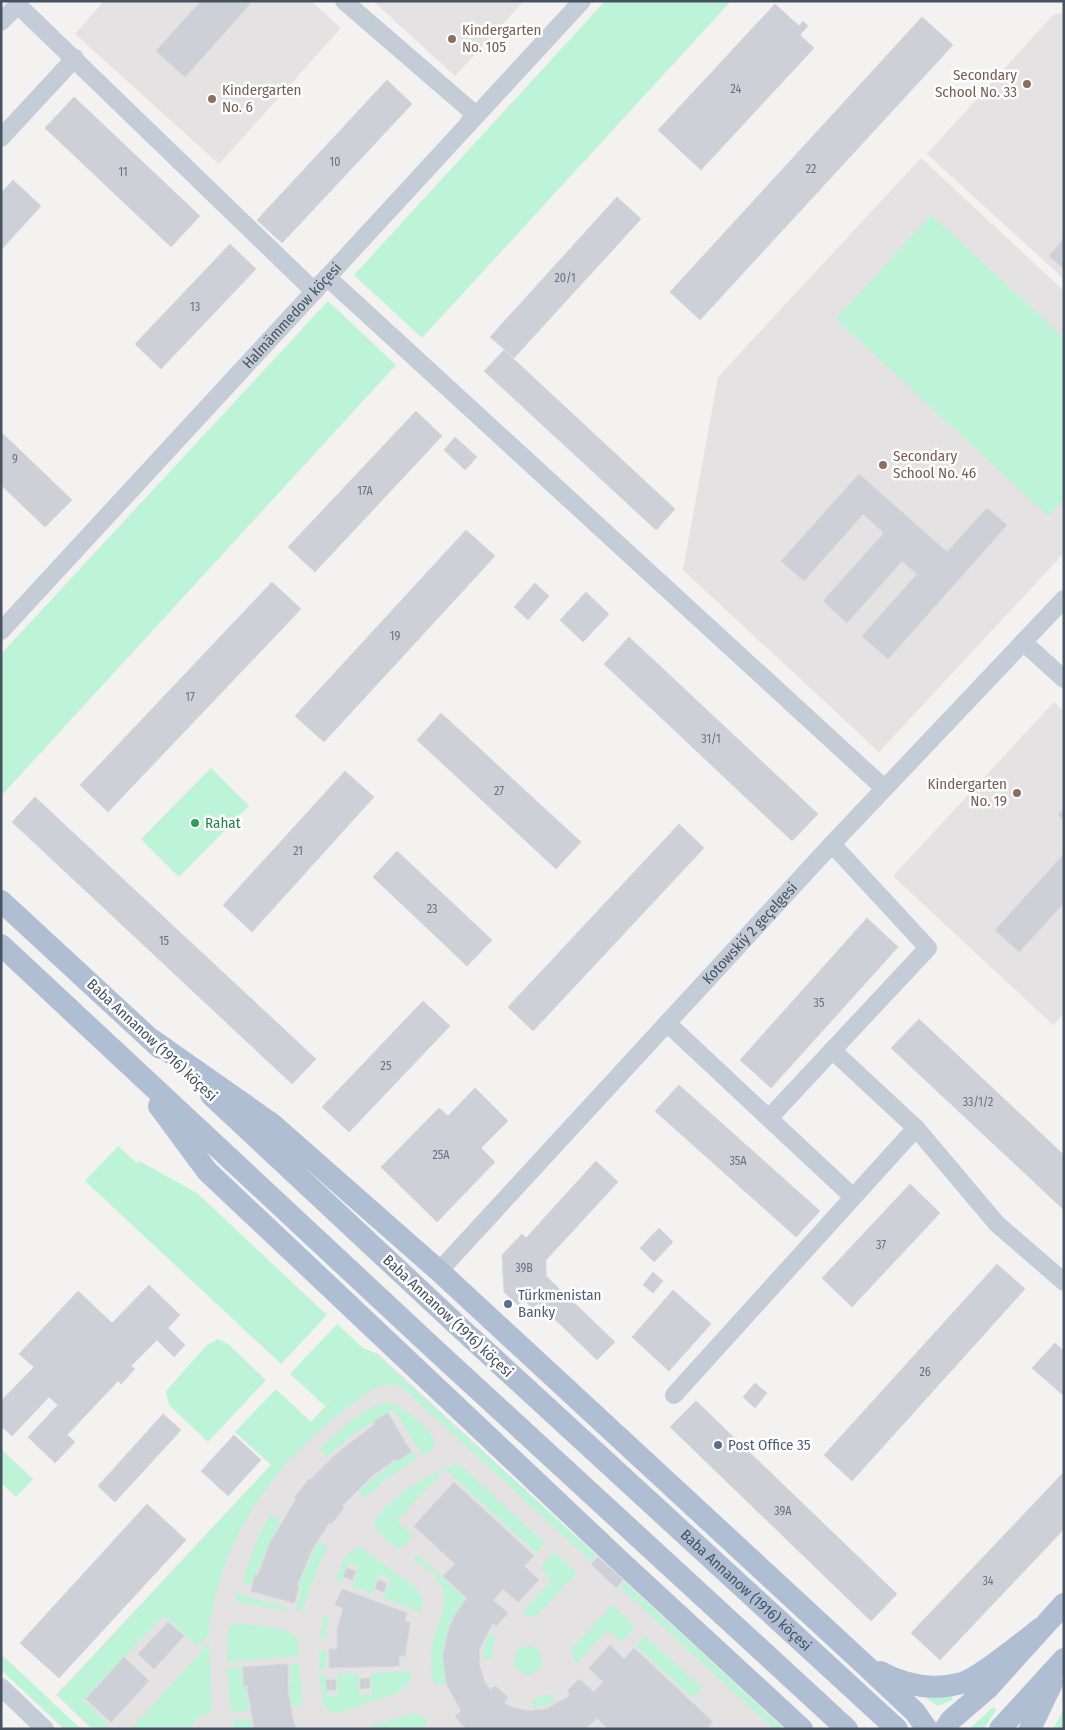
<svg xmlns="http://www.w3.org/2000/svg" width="1065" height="1730" font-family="'Fira Sans Condensed',sans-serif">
  <rect width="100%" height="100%" fill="#f4f1f1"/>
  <path fill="#e5e2e3" d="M104 1H311L341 28 219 164 75 34Z
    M373 1H524L455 76Z
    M1064 13V279L927 154 1053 15Z
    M921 158 1064 291V553L879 752 683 570 718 377Z
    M1054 702 1064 711V1013L1053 1025 893 876Z
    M376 1352 785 1729H92L56 1695Z"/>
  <path fill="#bdf4d7" d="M605 1H731L422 338 354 275Z
    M931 215 1064 338V499L1048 516 836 319Z
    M328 301 396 365 1 796V654Z
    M211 768 249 806 179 877 141 839Z
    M118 1146 137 1163 139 1161 197 1193 327 1315 281 1364 85 1181Z
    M337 1324 363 1348 375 1353 597 1556 592 1562 403 1388C383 1377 364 1394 349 1406 294 1448 249 1500 225 1565 219 1582 214 1599 211 1616 209 1622 210 1630 208 1635 205 1639 200 1643 197 1646L164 1615 83 1700 108 1724 103 1729H93L57 1695 271 1465 235 1432 276 1389 311 1422 339 1392 325 1406 290 1374Z
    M218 1339 228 1344 266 1380 208 1442 169 1405 166 1391 207 1345Z
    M388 1402C399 1403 428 1428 433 1438 435 1442 434 1445 433 1449L423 1455 393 1409 351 1436 327 1457 320 1449C338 1432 362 1407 388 1402Z
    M1 1449 33 1479 16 1497 1 1483Z
    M413 1452 417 1458 385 1480 365 1498 358 1491 395 1461 397 1462Z
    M458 1463 545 1543 536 1553 445 1469 397 1521 413 1536 399 1550 376 1530 375 1519C396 1493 427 1474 458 1463Z
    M270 1514 280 1520 251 1585 242 1582 255 1544Z
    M318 1542 328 1547 317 1569 304 1606 301 1610 295 1611 302 1587 298 1586Z
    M361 1548 415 1587 422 1598 421 1612 383 1598 391 1578 379 1574 371 1594 352 1586 359 1566 349 1562 341 1582 335 1580C340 1569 346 1547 361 1548Z
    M554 1552 577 1573 536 1616H527L522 1612 552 1580 540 1568Z
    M417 1554 466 1599C444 1623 440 1652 446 1683L434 1685C431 1671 430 1657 433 1642 437 1620 454 1601 437 1579 431 1571 421 1565 413 1558Z
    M624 1581 784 1729H774L619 1586Z
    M235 1593 288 1608V1611L243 1603 236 1600Z
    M612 1605 635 1627 621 1642 607 1630 577 1663 572 1657 571 1650Z
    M324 1615 329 1617 325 1639 320 1638Z
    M233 1624C243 1623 291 1628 296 1637 300 1642 298 1650 299 1656L227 1662 228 1629Z
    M488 1634 495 1636 491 1659 482 1657Z
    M645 1636 702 1688 693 1698 636 1646Z
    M209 1643 212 1709 206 1716 202 1713 189 1729H131Z
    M514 1660a14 14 0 1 1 28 0a14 14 0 1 1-28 0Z
    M319 1650 326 1651V1668H319Z
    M1 1654 81 1729H64L1 1670Z
    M299 1663 303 1705 292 1707 288 1684H291L290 1664Z
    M242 1667 243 1686H246L249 1711 231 1713 227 1668Z
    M411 1671 410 1681 397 1693 337 1713 330 1712 324 1705 319 1675 326 1674 327 1696 338 1695 337 1674 358 1673 359 1694H372L371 1673Z
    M552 1694 556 1702 533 1708 532 1699Z
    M925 1697H952L953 1700 937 1706Z
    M993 1707 996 1710 984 1729H969Z
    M1064 1709V1729H1053Z
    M414 1713 422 1716 429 1723 421 1729H363Z
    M250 1718 253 1729H234L233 1721Z"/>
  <path fill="#cdd0d6" stroke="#d5d7dd" d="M201 1H248L250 4 185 77 156 51Z
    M775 4 799 26 803 21 808 26 800 35 814 48 701 170 658 130Z
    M922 17 953 45 700 320 670 292Z
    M387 80 412 104 282 243 257 220Z
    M74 97 200 216 171 247 45 128Z
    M13 180 41 206 1 250V193Z
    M617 197 641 219 514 358 490 337Z
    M1064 238V269L1049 256Z
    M230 244 256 269 161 369 135 344Z
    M504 350 675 509 656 530 484 371Z
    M416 411 442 436 315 572 288 547Z
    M1 432 72 500 45 527 1 485Z
    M455 437 477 457 465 470 444 450Z
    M859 474 947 552 987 508 1007 525 888 659 862 636 917 574 902 561 847 623 823 601 884 533 863 514 804 581 781 561Z
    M466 530 495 556 324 742 295 716Z
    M272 582 301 609 108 812 80 785Z
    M535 583 549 596 528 620 514 607Z
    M586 592 609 614 583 642 560 620Z
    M629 637 818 814 792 841 604 664Z
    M441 713 581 842 556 869 417 740Z
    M345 771 374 797 252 932 223 905Z
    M35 797 316 1059 292 1084 12 822Z
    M1064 809V820L1058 815Z
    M679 824 704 848 533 1031 508 1007Z
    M397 851 492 940 467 966 373 877Z
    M1064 854V903L1019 952 995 930Z
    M867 918 898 947 771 1088 740 1060Z
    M423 1001 450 1026 349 1132 322 1107Z
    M919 1019 1064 1155V1210L891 1048Z
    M679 1085 820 1211 796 1237 655 1111Z
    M475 1088 508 1121 481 1148 495 1162 437 1222 381 1167 439 1108 448 1116Z
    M596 1161 618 1182 546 1260V1276L615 1342 597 1360 538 1303 533 1309 524 1300 518 1305 504 1292 502 1255 522 1234 526 1238Z
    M910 1184 940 1213 852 1307 822 1278Z
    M659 1228 673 1242 654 1262 640 1248Z
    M997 1264 1025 1289 852 1481 824 1455Z
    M653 1272 663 1281 653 1293 643 1285Z
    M149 1285 180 1315 168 1328 185 1345 174 1357 157 1340 131 1366 135 1369 121 1384 118 1381 67 1435 75 1442 55 1463 28 1437 58 1405 49 1397 12 1436 1 1426V1401L34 1367 19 1354 78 1291 112 1323Z
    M673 1290 711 1324 669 1371 632 1337Z
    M1055 1343 1064 1351V1396L1032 1368Z
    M755 1383 767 1393 755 1408 743 1397Z
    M696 1401 897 1594 871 1621 670 1427Z
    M388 1413 411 1452 397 1461 396 1459 372 1476 342 1506 344 1508 331 1524 329 1523 313 1548 297 1585 299 1587 294 1603 251 1591 255 1575H258L270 1543 296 1499 294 1498 309 1479 310 1480 335 1455 375 1424 373 1422Z
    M163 1414 181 1430 115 1502 98 1486Z
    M234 1435 261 1460 228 1496 201 1471Z
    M1064 1472V1529L940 1660 911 1633Z
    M454 1482 534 1556 524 1566 539 1580 518 1602 503 1589 493 1600 508 1613 496 1626 493 1623 491 1626 480 1648 479 1664 484 1680 490 1690 495 1686 508 1697 504 1703 514 1708 530 1711 546 1709 568 1697 570 1694 567 1691 579 1679 594 1692 603 1682 589 1668 610 1645 624 1659 634 1648 713 1722 707 1729H608L597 1718 585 1729H467L461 1724 455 1716 461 1711 446 1683 443 1655 449 1628 455 1615 467 1598 443 1576 455 1564 414 1526Z
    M147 1504 186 1540 59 1678 20 1643Z
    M598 1557 623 1580 616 1588 591 1564Z
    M347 1568 356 1571 352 1580 343 1577Z
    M378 1580 387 1583 384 1592 375 1589Z
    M342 1589 407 1613 405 1621 410 1623 405 1656H399V1666L329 1668V1649H337V1630L343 1608 335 1605Z
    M168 1622 184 1636 154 1669 138 1654Z
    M124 1657 149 1681 111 1722 86 1699Z
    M288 1664V1692L293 1719 296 1729H298H254L247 1685 244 1686 243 1667Z
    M370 1678V1688L360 1689V1679Z
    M326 1680H336V1690H327Z"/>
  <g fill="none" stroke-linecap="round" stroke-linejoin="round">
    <g stroke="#c4ccd7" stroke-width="18">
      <path d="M344 1 476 115 469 122"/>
      <path d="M1 22 18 5 314 291 321 283"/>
      <path d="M1 138 75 58"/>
      <path d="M327 277 884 788"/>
      <path id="s1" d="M1 631 582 1"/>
      <path d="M1023 642 1064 679"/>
      <path d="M667 1023 852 1196"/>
      <path d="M832 1050 916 1128 997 1224 1064 1282"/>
      <path d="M769 1118 928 948 832 844"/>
      <path id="s2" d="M439 1271 832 844 1064 599"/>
      <path d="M674 1395 916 1128"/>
      <path d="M1 1687 45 1729"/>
    </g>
    <path stroke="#afbed2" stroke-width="22" d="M1 901 160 1048
      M1 945 433 1348 847 1729
      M148 1037 272 1124 439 1271 864 1664 915 1712 927 1729
      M211 1095 455 1323
      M159 1106 207 1171 620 1561 802 1729
      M880 1672C906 1686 933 1691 962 1683 980 1678 1024 1641 1041 1628
      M945 1729 951 1720 987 1689 1064 1604
      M1000 1729 1064 1659
      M1030 1729 1052 1683"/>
    <path stroke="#afbed2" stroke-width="22" id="s3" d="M455 1323 897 1729"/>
  </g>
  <g fill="#8d6e63" stroke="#fff" stroke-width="2">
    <circle cx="452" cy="39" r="5"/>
    <circle cx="1027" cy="84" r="5"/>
    <circle cx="212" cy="99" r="5"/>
    <circle cx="883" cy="465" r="5"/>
    <circle cx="1017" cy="793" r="5"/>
  </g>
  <circle fill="#2e9e5b" stroke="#fff" stroke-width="2" cx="195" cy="823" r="5"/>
  <g fill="#5c6f8a" stroke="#fff" stroke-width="2">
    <circle cx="508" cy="1304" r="5"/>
    <circle cx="718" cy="1445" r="5"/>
  </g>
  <g text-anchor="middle" stroke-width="5" stroke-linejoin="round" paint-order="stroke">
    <g font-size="12" fill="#68727e">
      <text x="736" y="93">24</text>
      <text x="335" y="166">10</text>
      <text x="811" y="173">22</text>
      <text x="123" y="176">11</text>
      <text x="565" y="282">20/1</text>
      <text x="195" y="311">13</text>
      <text x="15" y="463">9</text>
      <text x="365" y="495">17A</text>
      <text x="395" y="640">19</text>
      <text x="190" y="701">17</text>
      <text x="711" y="743">31/1</text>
      <text x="499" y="795">27</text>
      <text x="298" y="855">21</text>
      <text x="432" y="913">23</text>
      <text x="164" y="945">15</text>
      <text x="819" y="1007">35</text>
      <text x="386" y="1070">25</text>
      <text x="978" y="1106">33/1/2</text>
      <text x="441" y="1159">25A</text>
      <text x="738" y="1165">35A</text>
      <text x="881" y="1249">37</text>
      <text x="524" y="1272">39B</text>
      <text x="925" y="1376">26</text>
      <text x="783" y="1515">39A</text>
      <text x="988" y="1585">34</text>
    </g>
    <g font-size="15" fill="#785e54" stroke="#fff" text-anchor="start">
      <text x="462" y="35">Kindergarten<tspan x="462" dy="17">No. 105</tspan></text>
      <text x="1017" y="80" text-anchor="end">Secondary<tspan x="1017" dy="17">School No. 33</tspan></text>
      <text x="222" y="95">Kindergarten<tspan x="222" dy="17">No. 6</tspan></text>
      <text x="893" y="461">Secondary<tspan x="893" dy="17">School No. 46</tspan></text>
      <text x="1007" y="789" text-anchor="end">Kindergarten<tspan x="1007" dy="17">No. 19</tspan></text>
    </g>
    <g font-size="15" fill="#475261" stroke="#fff">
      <text dy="5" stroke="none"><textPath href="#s1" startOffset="429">Halmämmedow köçesi</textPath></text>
      <text dy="5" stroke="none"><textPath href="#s2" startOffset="459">Kotowskiý 2 geçelgesi</textPath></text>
      <text transform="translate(152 1040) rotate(43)" y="5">Baba Annanow (1916) köçesi</text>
      <text transform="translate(448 1316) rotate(43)" y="5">Baba Annanow (1916) köçesi</text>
      <text dy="5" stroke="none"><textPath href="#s3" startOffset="395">Baba Annanow (1916) köçesi</textPath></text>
    </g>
    <g font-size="15" fill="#27864d" stroke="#fff" text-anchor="start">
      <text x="205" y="828">Rahat</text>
    </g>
    <g font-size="15" fill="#4e5e75" stroke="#fff" text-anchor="start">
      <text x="518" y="1300">Türkmenistan<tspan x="518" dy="17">Banky</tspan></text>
      <text x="728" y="1450">Post Office 35</text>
    </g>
  </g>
  <rect width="1065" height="1730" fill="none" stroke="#475261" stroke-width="5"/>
</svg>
